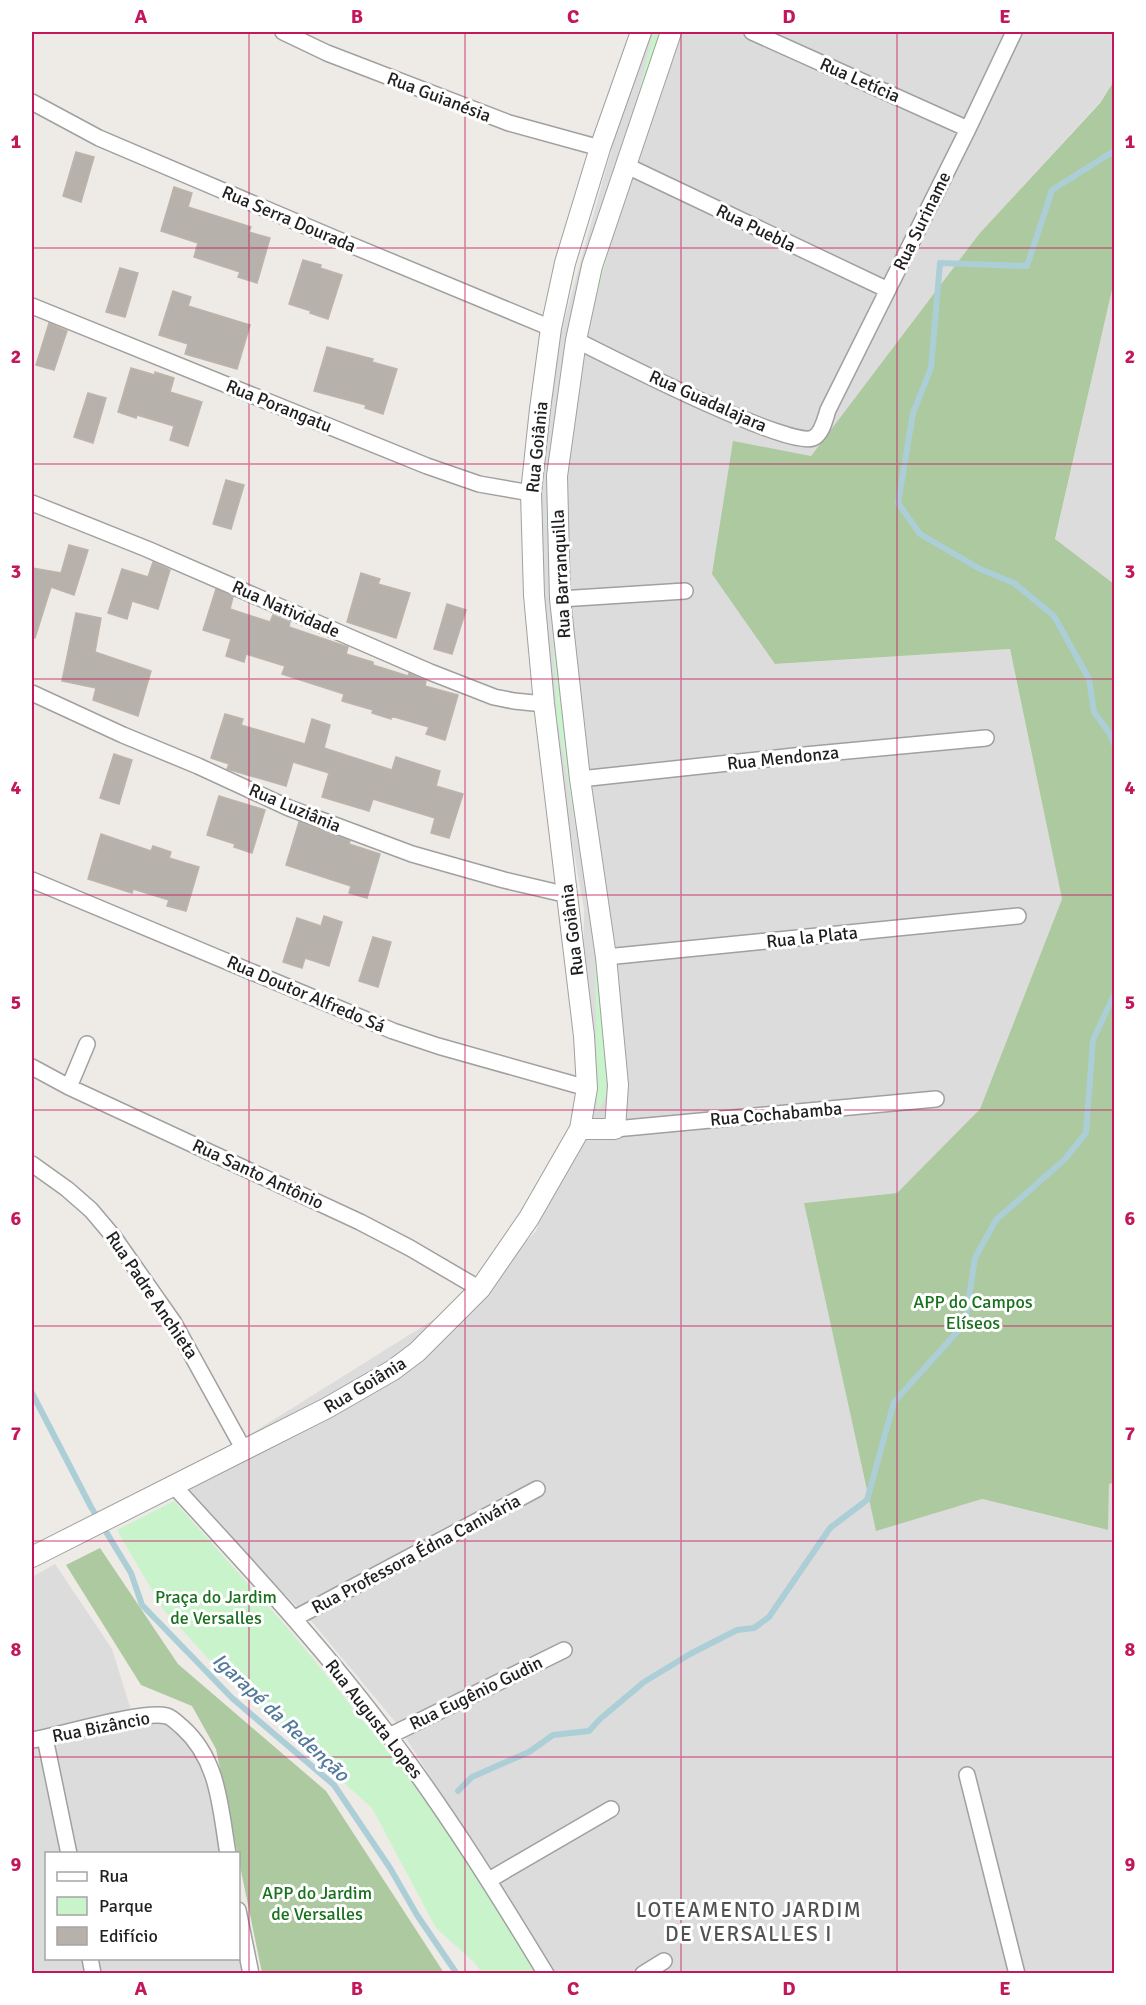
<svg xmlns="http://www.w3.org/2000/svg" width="1146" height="2005" font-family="Signika,sans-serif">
  <rect width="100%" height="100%" fill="#eeebe6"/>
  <path fill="#dddcdc" d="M644 32H1114V81L1100 102 979 234 811 456 776 664 1010 649 1062 899 980 1109 897 1193 804 1203 876 1530 982 1499 1107 1530 1109 1484 1114 1483V1973H554L397 1724 313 1623 174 1482 473 1295 536 1231 582 1095 584 909 549 713 541 506 548 425 560 336Z
    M1114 281V584L1055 540Z
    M55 1564 112 1649 131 1710 174 1711 199 1736 230 1853 46 1854V1958H238L239 1905 250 1973 32 1974V1577Z"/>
  <path fill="#adc9a0" d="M1114 81V281L1055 539 1114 584V1483L1109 1484 1108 1530 982 1499 876 1531 804 1203 897 1193 980 1109 1062 899 1010 649 775 664 712 574 733 441 811 456 979 234 1100 103Z
    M100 1548 178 1664 326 1791 444 1973H262L216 1749 192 1706 141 1685 66 1565Z"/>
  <path fill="#c9f3cb" d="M653 32H664L625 190 579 364 556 508 609 964 606 1096 597 1113 595 940 557 718 546 508 567 364 616 190Z
    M174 1501 291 1632 432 1805 538 1973H482L474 1962 436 1928 372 1808 226 1678 163 1609 117 1530Z"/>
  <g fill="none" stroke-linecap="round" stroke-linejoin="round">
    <path stroke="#acced7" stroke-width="6" d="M1114 151 1052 190 1027 266 940 263 931 368 913 413 898 503 920 534 980 569 1014 583 1054 616 1089 679 1094 712 1110 734 1114 744
      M32 1393 91 1507 131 1573 142 1605 232 1698 334 1785 390 1868 417 1915 457 1974
      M458 1791 472 1777 529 1752 553 1735 589 1731 600 1719 644 1682 690 1654 737 1630 754 1628 769 1617 830 1528 867 1500 894 1402 965 1323 975 1258 996 1220 1064 1160 1086 1133 1093 1040 1114 995"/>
  </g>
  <path fill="#b7b1ac" stroke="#beb3aa" stroke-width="1.5" d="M76 152 94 157 81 202 63 196Z
    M174 187 192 193 188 207 251 227 249 232 270 238 257 283 238 277 240 272 194 257 198 243 161 231Z
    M303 260 321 265 320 268 342 275 328 319 310 313 311 311 289 304Z
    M120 268 138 273 125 317 106 312Z
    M173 291 191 297 188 306 250 325 237 369 185 354 188 344 159 335Z
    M49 323 67 331 54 370 36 365Z
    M327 347 373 359 372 362 397 369 383 414 365 408 366 405 314 391Z
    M131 368 155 375V372L174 378 170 392 202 402 188 446 170 440 174 426 137 415 136 418 118 412Z
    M88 393 106 398 93 443 74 437Z
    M226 480 244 485 231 529 213 524Z
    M69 545 88 550 74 595 51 587 35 638 32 637V568L61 573Z
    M153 562 170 570 158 609 132 601 127 619 108 613 122 569 148 577Z
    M361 573 380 579 378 584 410 593 396 638 347 622Z
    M216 589 233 597 230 609 270 622 273 615 290 622 289 627 348 647 346 654 373 662V665L408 676 409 673 426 681 425 686 458 695 445 740 426 734 429 727 391 716V719L372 713 373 710 342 701 344 694 282 674 285 666 246 654 244 662 226 656 231 639 203 630Z
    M447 604 466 610 452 654 434 649Z
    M76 613 101 618 95 652 151 671 138 716 93 700 96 688 62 681Z
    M225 714 243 719 241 725 305 744 312 719 330 725 324 748 392 770 396 757 440 771 436 786 463 794 449 838 431 833 435 818 373 799 369 811 322 797 329 773 293 762 286 786 227 769 229 764 211 758Z
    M114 754 132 760 119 804 100 798Z
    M219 796 265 810 252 853 234 847 235 844 207 835Z
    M299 822 350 841 349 844 380 854 367 898 349 893 351 886 286 865Z
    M101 834 151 851 153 846 171 852 169 858 199 867 186 911 167 906 169 900 133 889 132 893 88 879Z
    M324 916 342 922 329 966 305 958 302 968 283 962 297 918 321 926Z
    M373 937 391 942 378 987 359 981Z"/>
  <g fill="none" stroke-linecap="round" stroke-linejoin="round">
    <g stroke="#a0a0a0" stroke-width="18">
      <path id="minor" d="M283 32 327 53 509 123 600 148
        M752 32 968 129
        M32 102 99 138 334 238 551 328
        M625 165 888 290
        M32 306 427 466 479 484 531 493
        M576 340C608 356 789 449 813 438 822 434 825 419 828 410L968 129 1014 32
        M32 503 147 549 430 672 494 697 514 701 544 704
        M560 599 685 591
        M32 693 123 735 198 766 289 808 412 854 504 880 568 895
        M580 779 794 756 986 738
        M32 880 393 1031 438 1046 587 1088
        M606 957 1018 916
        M32 1067 69 1087 360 1222 410 1248 480 1289
        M69 1087 87 1044
        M615 1129 936 1099
        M32 1164 67 1189 91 1210 113 1236 174 1323 244 1450
        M173 1485C248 1567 324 1648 390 1737 447 1813 497 1893 546 1974
        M295 1618 537 1489
        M389 1736 564 1650
        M45 1738 69 1854
        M32 1740C62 1735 141 1710 167 1716 173 1718 177 1723 182 1727 219 1760 220 1807 228 1854
        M967 1775 1017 1974
        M489 1880 611 1809
        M238 1910 251 1974
        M90 1958 93 1974
        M643 1974 664 1961"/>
    </g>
    <g stroke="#a0a0a0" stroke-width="22">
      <path id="tertiary" d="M580 1129H615L618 1085 606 957 580 779 560 599 557 476 576 340 592 266 671 32
        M32 1557 327 1408 393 1370 417 1352 480 1289 529 1218 580 1129 587 1088 584 1036 544 704 534 595 531 493 540 409 551 328 565 263 600 148 641 32"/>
    </g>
    <use href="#minor" stroke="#fff" stroke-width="15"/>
    <use href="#tertiary" stroke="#fff" stroke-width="20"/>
  </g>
  <path fill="none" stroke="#c2185b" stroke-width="1.5" stroke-opacity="0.55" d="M249 32V1974M465 32V1974M681 32V1974M897 32V1974M32 248H1114M32 464H1114M32 679H1114M32 895H1114M32 1110H1114M32 1326H1114M32 1541H1114M32 1757H1114"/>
  <g text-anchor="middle" stroke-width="6" stroke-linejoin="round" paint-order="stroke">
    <g font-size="18" fill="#1f1f1f" stroke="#fff">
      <text transform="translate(860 80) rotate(24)" y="6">Rua Letícia</text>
      <text transform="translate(439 97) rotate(21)" y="6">Rua Guianésia</text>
      <text transform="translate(289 219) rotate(23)" y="6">Rua Serra Dourada</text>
      <text transform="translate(922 221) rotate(-64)" y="6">Rua Suriname</text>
      <text transform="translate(756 228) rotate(26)" y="6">Rua Puebla</text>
      <text transform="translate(708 401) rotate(24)" y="6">Rua Guadalajara</text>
      <text transform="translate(279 406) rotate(22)" y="6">Rua Porangatu</text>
      <text transform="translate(537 447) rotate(-84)" y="6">Rua Goiânia</text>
      <text transform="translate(561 574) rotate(-93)" y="6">Rua Barranquilla</text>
      <text transform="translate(286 609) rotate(24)" y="6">Rua Natividade</text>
      <text transform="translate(783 758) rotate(-6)" y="6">Rua Mendonza</text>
      <text transform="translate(295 808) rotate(23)" y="6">Rua Luziânia</text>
      <text transform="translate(572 930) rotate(-97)" y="6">Rua Goiânia</text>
      <text transform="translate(812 937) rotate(-6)" y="6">Rua la Plata</text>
      <text transform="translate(306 994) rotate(23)" y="6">Rua Doutor Alfredo Sá</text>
      <text transform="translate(776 1114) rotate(-5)" y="6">Rua Cochabamba</text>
      <text transform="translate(258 1174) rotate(25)" y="6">Rua Santo Antônio</text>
      <text transform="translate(152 1295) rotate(56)" y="6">Rua Padre Anchieta</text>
      <text transform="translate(365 1385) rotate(-31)" y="6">Rua Goiânia</text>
      <text transform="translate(416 1554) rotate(-28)" y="6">Rua Professora Édna Canivária</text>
      <text transform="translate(476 1693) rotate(-26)" y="6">Rua Eugênio Gudin</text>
      <text transform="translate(374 1719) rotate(52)" y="6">Rua Augusta Lopes</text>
      <text transform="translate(101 1727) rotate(-11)" y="6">Rua Bizâncio</text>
    </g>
    <g font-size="18" fill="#19711e" stroke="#fff">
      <text x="973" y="1308">APP do Campos<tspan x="973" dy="21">Elíseos</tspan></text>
      <text x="216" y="1603">Praça do Jardim<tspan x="216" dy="21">de Versalles</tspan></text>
      <text x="317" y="1899">APP do Jardim<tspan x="317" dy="21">de Versalles</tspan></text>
    </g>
    <g font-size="20" font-style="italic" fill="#537a9c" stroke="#fff">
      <text transform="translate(281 1717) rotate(43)" y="7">Igarapé da Redenção</text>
    </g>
    <g font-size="21" letter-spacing="1.5" fill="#525252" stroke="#fff">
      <text x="749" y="1917">LOTEAMENTO JARDIM<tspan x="749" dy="24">DE VERSALLES I</tspan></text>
    </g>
  </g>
  <rect width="1146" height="2005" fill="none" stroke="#ffffff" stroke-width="66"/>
  <rect x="45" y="1852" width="195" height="108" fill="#ffffff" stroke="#a5a5a5" stroke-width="1.5"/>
  <rect x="57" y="1872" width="30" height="9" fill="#ffffff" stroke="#a5a5a5" stroke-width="1.5"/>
  <text x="99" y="1882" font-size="18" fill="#1f1f1f">Rua</text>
  <rect x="57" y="1897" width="30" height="18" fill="#c9f3cb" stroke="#a5a5a5" stroke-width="1.5"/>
  <text x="99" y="1912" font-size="18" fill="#1f1f1f">Parque</text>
  <rect x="57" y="1927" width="30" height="18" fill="#b7b1ac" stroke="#a5a5a5" stroke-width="1.5"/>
  <text x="99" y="1942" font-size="18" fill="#1f1f1f">Edifício</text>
  <rect x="33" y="33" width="1080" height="1939" fill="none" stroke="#c2185b" stroke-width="2"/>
  <g font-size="20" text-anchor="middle" font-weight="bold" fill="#c2185b">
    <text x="141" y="23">A</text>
    <text x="357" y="23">B</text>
    <text x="573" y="23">C</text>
    <text x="789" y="23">D</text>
    <text x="1005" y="23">E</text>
    <text x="16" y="148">1</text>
    <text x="1130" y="148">1</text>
    <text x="16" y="363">2</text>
    <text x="1130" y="363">2</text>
    <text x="16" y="578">3</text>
    <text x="1130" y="578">3</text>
    <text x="16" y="794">4</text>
    <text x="1130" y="794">4</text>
    <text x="16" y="1009">5</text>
    <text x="1130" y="1009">5</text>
    <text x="16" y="1225">6</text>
    <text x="1130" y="1225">6</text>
    <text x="16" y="1440">7</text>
    <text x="1130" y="1440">7</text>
    <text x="16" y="1656">8</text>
    <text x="1130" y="1656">8</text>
    <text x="16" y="1871">9</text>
    <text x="1130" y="1871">9</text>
    <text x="141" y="1995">A</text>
    <text x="357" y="1995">B</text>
    <text x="573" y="1995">C</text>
    <text x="789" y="1995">D</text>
    <text x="1005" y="1995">E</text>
  </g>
</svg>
